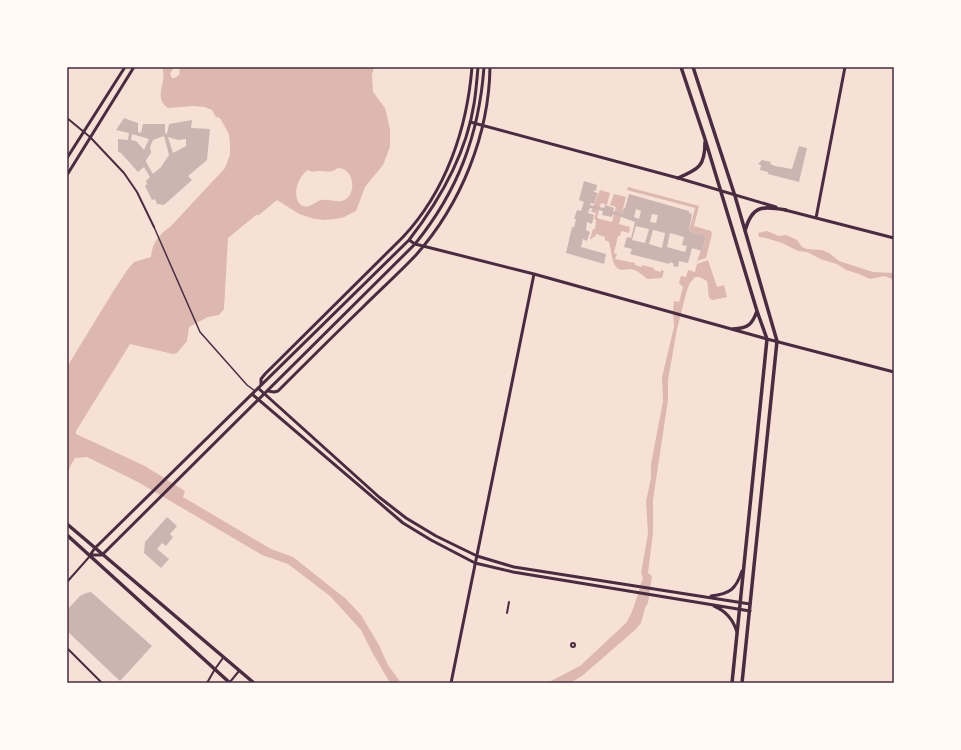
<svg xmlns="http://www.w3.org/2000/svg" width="961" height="750" font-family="Overpass,sans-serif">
  <rect width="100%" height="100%" fill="#f7e1d7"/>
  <path fill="#dcb8b0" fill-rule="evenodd" d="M162 67H174L170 74 172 78H175L179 75 180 67H374L372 75 373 92 385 108 390 129V147L383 165 365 187 356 211 342 218 325 220 315 219 299 214 277 200 259 215H256L228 238 224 309 219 315 208 317 189 327 187 341 177 353 173 354 130 344 76 431V434L145 466 185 491 183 497 271 549 293 557 346 599 361 615 379 645 388 665 401 683H390L372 652 361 630 330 596 288 564 262 555 138 482 87 457 75 458 71 465 67 474V367L114 290 128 269 134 262 151 257C152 242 160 234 171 226L225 168 230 155V145L229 134 220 118 216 117 212 110 205 107 193 106 168 108C152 97 168 83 162 67ZM338 168C353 168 357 191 346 199 340 204 330 199 322 200 315 201 307 212 299 203 292 193 299 176 308 170L312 172C321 169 330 175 338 168Z
    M628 187 699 206 694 226 711 231 712 234 706 258 697 261 701 250 702 251 706 236 689 231 695 208 627 190Z
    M600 190 610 193 607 205 601 203 597 218 612 222 616 207 610 205 614 194 626 197 619 224 630 227 629 233 621 231 620 236H618L614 253 617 254 615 259 635 263V265L642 267V265L654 268V270L661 272V270L664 271 662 278 647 279C644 276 640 273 637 271 627 265 619 277 613 261 611 255 611 248 609 242L605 240V237L596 234 595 237H593L592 239H590L593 229H595L596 220 594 219 596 213 591 212Z
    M767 231 779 236 786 235 793 238 797 240 802 247 807 249 822 250 829 253 839 261 873 272 894 273V280L885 276 870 279 859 274 846 270 837 264 823 260 807 252 798 251 782 243 766 238 759 237 758 233Z
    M708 260 717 287 724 285 727 297 713 300 710 299C707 293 709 288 707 281L699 277H695L690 283 687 290 677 329 668 380V400L653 500V533L648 573 652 576 648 603 645 608 641 623 635 630 582 676 570 683H547L580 666 626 623C634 611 638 592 643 578L641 573 648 534 646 501 651 478V464L663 401 662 377 674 327 673 310 674 301 679 302 683 287 679 283 681 276 686 277 688 270 695 272 697 264Z"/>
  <path fill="#ccb4b1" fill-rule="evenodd" d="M124 118 138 123V132L141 133 143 124H165V133L167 134 169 124 192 120 191 128 210 129 207 160 188 176 192 180 164 205 157 204 155 199 152 200 145 186 147 184 146 181 150 177 144 167 138 172 121 153 117 151 118 150V139L128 140 129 133 116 130ZM132 134 149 139 144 150 136 141 131 140ZM164 136 169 155 161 167 153 174 146 162V160L151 153 150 147 153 140ZM168 137 178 140 186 139V146L173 153Z
    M799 146 807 148 799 182 768 174V172L760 170 761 165 758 164 762 160 771 162 770 164 775 166 792 169Z
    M584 181 597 185 596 191 594 190V192L598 193 594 204 591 203 590 205 604 208 605 205 614 208 613 211 625 214 622 213 624 208H625L629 194 689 211V213L692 214 689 231 706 236 702 251 692 248 688 263 679 261 678 267 673 266 674 264 670 262 669 264 630 254 632 249 624 247 627 237 631 238 635 222 613 214 612 217 602 215 603 211 590 208 588 213 594 215 592 224 587 222 586 230 590 232 587 241 583 239 581 247 606 254 604 264 566 253 572 227H574L576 219H574L577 210 581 211 584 202 579 200ZM636 209 641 211 639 219 634 217ZM652 214 658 215 656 223 650 222ZM636 226 649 229 645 243 632 240ZM653 230 665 233 662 248 649 244ZM670 233 684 237 682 245 687 246 685 252 667 247Z
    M167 517 177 526 170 534 173 537 166 546 162 543 157 549 169 559 161 568 144 553 145 542Z
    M91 592 152 646 120 681 67 631V610L80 596 86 593Z"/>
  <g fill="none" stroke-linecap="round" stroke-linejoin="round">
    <path stroke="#4a2c40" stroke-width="1.5" d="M154 227 200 332 247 385 255 391"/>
    <path stroke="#4a2c40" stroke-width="2" d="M67 118 90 137 124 173 137 192 154 227
      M67 582 90 556
      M507 613 509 602
      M571 645a2 2 0 1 1 4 0a2 2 0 1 1-4 0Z
      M67 648 102 683
      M230 682 239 671
      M207 683 215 669 223 658"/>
    <path stroke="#4a2c40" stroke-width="3" d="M470 122 678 178 776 207
      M785 210 894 238
      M816 218 845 67
      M409 240 415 244 534 274 767 339 894 372
      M261 385V379L265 374 403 237C446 191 467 129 472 67
      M258 388 379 497 406 518 436 536 477 556 514 567 750 604
      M268 391 274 392 278 391C306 363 334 335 362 308 380 290 399 273 416 255 461 204 489 135 490 67
      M252 394 403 523 431 540 475 563 513 572 750 611
      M90 555H102L415 244C458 191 479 135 484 67
      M90 555 95 548 409 240C440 200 466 155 474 104 476 92 477 79 478 67
      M711 596C730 594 736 589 742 571
      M714 606C726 611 733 619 737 632
      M451 683 534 274"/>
    <path stroke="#4a2c40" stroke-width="3" d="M67 158 125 67
      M67 175 134 67"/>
    <path stroke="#4a2c40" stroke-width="3.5" d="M681 67 705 139 757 311 767 339 732 683
      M693 67 735 196 777 341 742 683
      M678 178C699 169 705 166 705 142
      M745 231C752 205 762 206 786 210
      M733 329C748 328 752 325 757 311
      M67 524 254 683
      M67 535 230 683"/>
  </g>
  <rect width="961" height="750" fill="none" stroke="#fffaf5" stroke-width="136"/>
  <rect x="68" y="68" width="825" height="614" fill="none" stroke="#4a2c40" stroke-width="1.5"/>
</svg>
